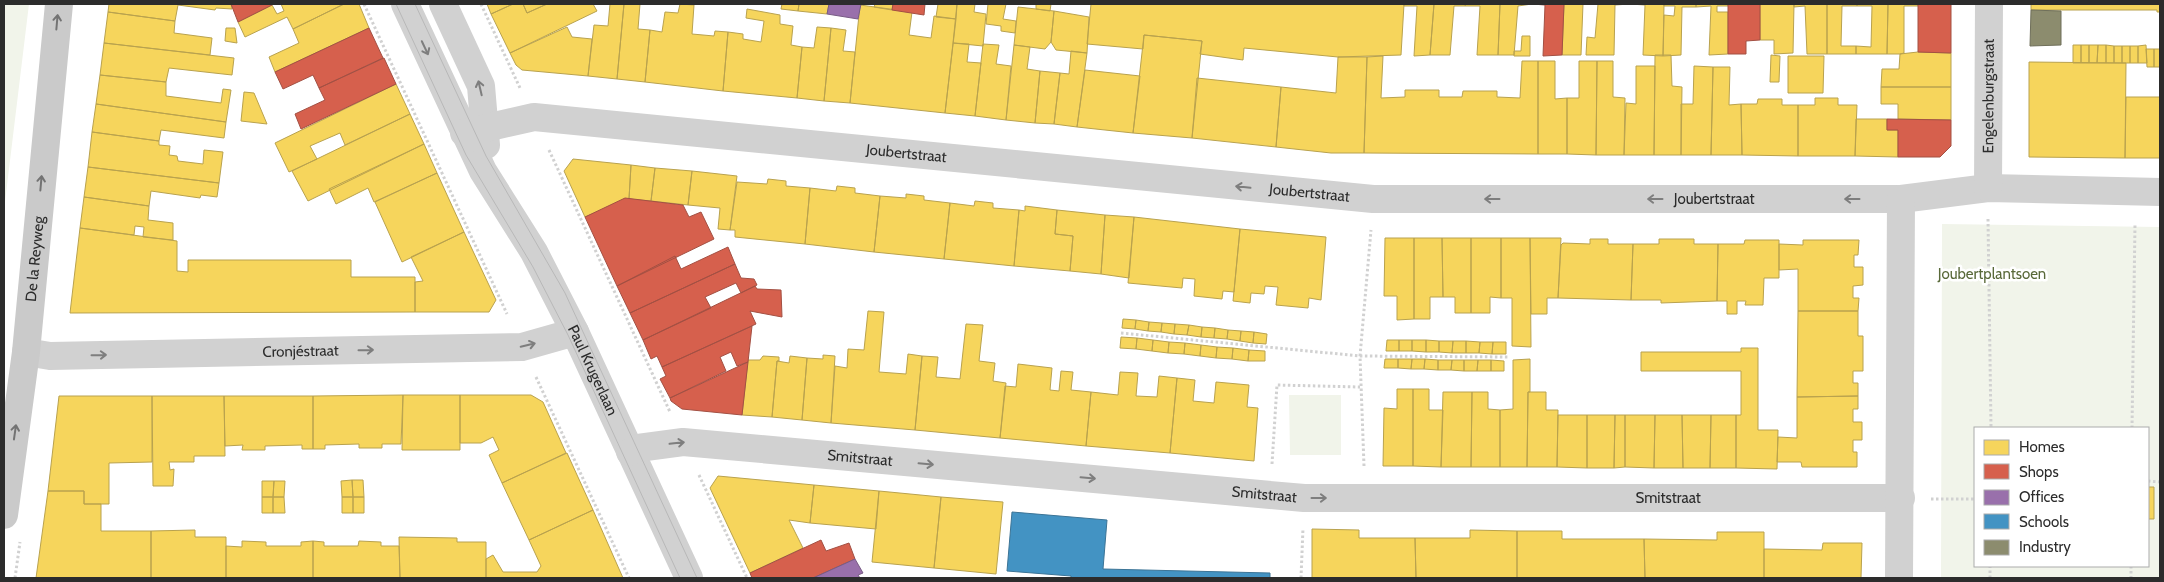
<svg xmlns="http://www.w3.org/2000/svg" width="2164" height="582" font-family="Cabin,sans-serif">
  <rect width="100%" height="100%" fill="#fff"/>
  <path fill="#f1f4ea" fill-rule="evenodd" d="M4 4H29L4 210Z
    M1942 224 2160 227 2159 578H1941ZM1975 428H2148V566H1975Z
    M1289 395H1341V455H1290Z"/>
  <path fill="#f6d55c" stroke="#b9a24e" d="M109 4H231L232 9 216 8 215 10 178 5 175 21 108 12Z
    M281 4H344L293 29 287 17 245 37 238 22 272 5 277 14 284 11Z
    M344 4H359L369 28 275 72 269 57 299 43 293 29Z
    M487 4H513L491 14Z
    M513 4H523L527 13 547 4H593L597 11 510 53 491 14Z
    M523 4H547L527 13Z
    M610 4H624L617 79 588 76 594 25 608 26Z
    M624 4H640L638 29 650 30 645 82 617 79Z
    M680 4 694 5 692 34 714 36 715 31 728 32 723 91 645 82 650 30 662 32 665 12 678 13Z
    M782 4H799L798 11 781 9Z
    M799 4H829L827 14 798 11Z
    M875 4H893L892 10 874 7Z
    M938 4H957L956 19 936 17Z
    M957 4H975L974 12 986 14 983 46 953 43Z
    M988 4H1006L1003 19 1016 21 1015 33 1001 31V26L986 24Z
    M1036 4H1051L1050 11 1036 9Z
    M1091 4H1404L1401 55 1338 57 1244 48 1243 60 1200 54 1202 41 1144 35 1143 49 1087 44Z
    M1404 4H1434L1430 55 1414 56 1417 6H1404Z
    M1434 4H1466L1465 6H1454L1450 55H1430Z
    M1466 4H1500L1498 55H1477L1480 6H1465Z
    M1500 4H1532L1518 6 1514 55H1498Z
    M1564 4H1598H1583L1581 55H1562Z
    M1598 4H1630L1615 5 1614 55H1586L1587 37 1595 38Z
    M1630 4H1664L1663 56 1643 55 1645 5Z
    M1664 4H1696V7H1682L1681 55 1663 56 1664 15 1674 16 1675 6H1664Z
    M1696 4H1728V6H1717V12H1728V54L1709 55 1711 6 1696 7Z
    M1760 4H1794L1793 53 1774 54V40H1760Z
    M1794 4H1827V54H1807L1805 6 1794 7Z
    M1827 4H1857V6H1842L1841 46H1856V54H1827Z
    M1857 4H1888L1887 54H1856V46L1871 47 1872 6H1857Z
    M1888 4H1918V6H1904V53L1900 54H1887Z
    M2031 4H2160V12H2157V10H2031Z
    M860 5 912 12 909 35 931 38 934 16 956 19 945 113 850 103Z
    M1018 7 1054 11 1051 42 1045 49 1014 45Z
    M747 9 780 15V24L793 26 791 45 802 47 797 98 723 91 728 32 743 34V39L761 42 764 21 746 18Z
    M1054 11 1089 17 1087 53 1056 50 1051 42Z
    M108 12 175 21 174 33 212 38 210 55 104 43Z
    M567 27 572 37 592 39 588 76 522 70 516 65 510 53Z
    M817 27 831 28 824 101 797 98 802 47 814 48Z
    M226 28H235L237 43 225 41Z
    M831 28 846 30 843 51 855 52 850 103 824 101Z
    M1144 35 1202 41 1192 138 1133 133Z
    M1522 36H1530V56H1514V51H1521Z
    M104 43 234 58 232 75 169 68 166 82 100 75Z
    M953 43 969 44 967 62 981 63 975 116 945 113Z
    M983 44 999 45 996 64 1011 66 1006 120 975 116Z
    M1014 45 1030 47 1027 69 1040 71 1035 123 1006 120Z
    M2073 45H2081V63H2073Z
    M2081 45H2089V63H2081Z
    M2089 45H2098L2097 63H2089Z
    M2098 45H2106V63H2097Z
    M2106 45 2114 46V63H2106Z
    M2146 45 2147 63H2138V46Z
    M2114 46H2122V63H2114Z
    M2122 46H2130V63H2122Z
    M2130 46H2138V63H2130Z
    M2146 49H2154V67H2147Z
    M2154 49H2160V67H2154Z
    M1071 51 1087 53 1077 127 1054 124 1060 73 1069 74Z
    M1918 52 1951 53V87H1881L1882 69H1899L1900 54Z
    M1655 55H1671L1672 86 1682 87 1681 155H1654Z
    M1771 55 1780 56 1779 82H1770Z
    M1383 56 1381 98 1405 97V90H1439V97H1462L1463 91H1497V97L1520 98 1522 61H1538V154L1364 153 1367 57Z
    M1788 56H1824L1823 93H1788Z
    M1338 57H1367L1364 153H1331L1276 147 1281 87 1336 93Z
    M1538 61H1555V99L1567 98V154H1538Z
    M1579 61H1597L1596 155 1567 154V98H1579Z
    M1597 61H1613V97L1625 98 1624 155H1596Z
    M2029 62 2126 63 2125 158 2029 157Z
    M1636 66H1655L1654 155H1624L1626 103 1636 104Z
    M1694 66 1713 67 1711 155H1681V104H1693Z
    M1713 67H1730L1729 105 1741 104 1742 155H1711Z
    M1085 70 1140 76 1133 133 1077 127Z
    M1040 71 1060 73 1054 124 1035 123Z
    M100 75 166 82V96L221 103 223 89 231 90 226 122 96 104Z
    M1197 78 1281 87 1276 147 1192 138Z
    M396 84 410 114 345 145 340 133 310 146 317 159 289 172 275 143Z
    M1881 87H1951V120L1898 119V104H1881Z
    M244 92 254 93 267 124 241 121Z
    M2126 97H2160V158H2125Z
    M1815 98H1838V105H1857L1855 156H1798V105H1815Z
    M1758 99H1782V105H1798V156L1742 155 1741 104H1757Z
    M96 104 226 122 224 138 161 130 159 141 92 132Z
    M410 114 424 144 308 201 292 171Z
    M1856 119H1887V130H1898V157L1855 156Z
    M92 132 159 141V145L170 146 169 155 177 156 178 161 203 164 204 150 223 152 219 183 88 167Z
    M424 144 437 173 374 202 368 188 336 204 329 189Z
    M573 159 631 165 629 199 585 217 564 171Z
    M631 165 655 168 651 201 629 199Z
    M88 167 219 183 217 197 201 195 200 198 151 191 149 206 84 197Z
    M655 168 692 171 688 205 651 201Z
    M692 171 737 176 730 230 718 229 720 208 688 205Z
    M437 173 464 232 402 262 375 202Z
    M768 179 786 181V186L810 188 805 244 735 237V230H730L737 182 767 184Z
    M837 186 855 188V193L880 196 874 252 805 244 810 188 836 191Z
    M906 194 924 196V200L950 203 944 259 874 252 880 196 906 198Z
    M84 197 149 206 148 220 173 223V240L143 237 144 227 135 226 134 235 80 228Z
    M975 201 993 203V208L1019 210 1014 266 944 259 950 203 974 206Z
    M1025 206 1057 210 1055 234 1073 236 1070 271 1014 266 1019 210 1025 211Z
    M1057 210 1105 215 1101 274 1070 271 1073 236 1055 234Z
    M1105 215 1134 217 1129 278 1101 274Z
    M1134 217 1240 229 1234 292 1223 291 1222 299 1194 296 1195 279 1183 278 1182 288 1128 283Z
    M80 228 177 241V271L188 272V260H351V277H415V312L70 313Z
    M1240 229 1326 237 1321 300 1309 298 1308 308 1276 305 1278 287 1265 286 1264 294 1251 293 1250 303 1233 301Z
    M464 232 496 300 489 312H415V282L423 281 411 257Z
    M1385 238H1414V319L1397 320V296H1384Z
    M1414 238H1442L1443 297H1430V319H1414Z
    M1442 238H1471V313H1455V297H1443Z
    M1471 238H1501V298L1490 297V313H1471Z
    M1501 238H1530L1531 347 1512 346V298H1501Z
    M1530 238H1561L1558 298H1547V314H1531Z
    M1590 239H1608V244H1633L1631 300 1558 298 1561 245 1563 243 1590 244Z
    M1659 239H1694V244H1718L1717 301 1661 303V300H1631L1633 244H1659Z
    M1745 240H1779V278H1764L1763 305H1745L1746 301H1737V314H1727V301H1717L1718 244H1744Z
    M1803 240H1859L1858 255H1854V267H1863V285L1853 286V298H1859L1858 311H1798V269L1779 270V244L1803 245Z
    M868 311 884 312 879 372 906 374 908 354 922 356 915 430 831 423 835 366 847 368 848 349 864 350Z
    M1798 311H1858V336H1863V371H1853V383H1858V396L1797 397Z
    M1123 319 1136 320 1135 329 1122 328Z
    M1136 320 1149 322 1148 331 1135 329Z
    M1149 322 1162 323 1161 332 1148 331Z
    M1162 323 1175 324 1174 334 1161 332Z
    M966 324 983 325 979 361 995 363 993 381 1006 383 1000 438 915 430 922 356 938 357 936 377 960 379Z
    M1175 324 1189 325 1187 335 1174 334Z
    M1189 325 1202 327 1201 337 1187 335Z
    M1202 327 1215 328 1214 338 1201 337Z
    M1215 328 1228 330 1227 339 1214 338Z
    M1228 330 1241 331 1240 341 1227 339Z
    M1241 331 1254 332 1253 343 1240 341Z
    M1254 332 1267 334 1266 344 1253 343Z
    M1121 337 1137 338 1136 349 1120 348Z
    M1137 338 1153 340 1152 351 1136 349Z
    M1153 340 1169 342 1168 353 1152 351Z
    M1387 340H1399V351H1386Z
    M1399 340H1412V351H1399Z
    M1412 340H1426V352L1412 351Z
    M1426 340 1439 341V352H1426Z
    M1439 341H1453L1452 353 1439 352Z
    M1453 341H1466V353H1452Z
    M1466 341 1480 342 1479 353H1466Z
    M1169 342 1185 343 1184 354 1168 353Z
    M1480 342H1493L1492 354 1479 353Z
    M1493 342H1506V354H1492Z
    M1185 343 1201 345 1200 356 1184 354Z
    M1201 345 1217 347 1216 358 1200 356Z
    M1217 347 1233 348 1232 359 1216 358Z
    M1233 348 1249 350 1248 361 1232 359Z
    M1741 348H1758V430H1778L1777 469 1736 468V415H1741V371H1641V352H1741Z
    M1249 350 1265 351V361H1248Z
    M823 355 835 356 831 423 802 420 807 358 823 359Z
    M763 356 779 357V361H777L772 417 742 415 748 360H760Z
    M790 356 807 358 802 420 772 417 777 361 789 363Z
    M1385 359H1398V368H1384Z
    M1398 359H1412L1411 369 1398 368Z
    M1412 359H1425L1424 369H1411Z
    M1425 359 1438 360V370L1424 369Z
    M1530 359V392H1528L1527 467H1500V410L1513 409V360Z
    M1438 360H1452L1451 370H1438Z
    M1452 360H1464V371L1451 370Z
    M1464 360H1478L1477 371H1464Z
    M1478 360H1491V371H1477Z
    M1491 360 1504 361V371H1491Z
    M1018 364 1052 368 1050 390 1059 391 1061 371 1073 372 1071 390 1091 392 1086 446 1000 438 1005 386 1016 387Z
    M1120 372 1138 373 1136 396 1157 397 1159 376 1177 378 1170 453 1086 446 1091 392 1118 395Z
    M1177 378 1195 380 1193 401 1214 403 1216 382 1249 385 1247 407 1258 408 1254 461 1170 453Z
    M1397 389H1413V466H1383L1384 408 1397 409Z
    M1413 389H1429V410H1443L1441 467 1413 466Z
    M1443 392H1472L1471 467H1441Z
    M1472 392H1488V409L1500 410V467H1471Z
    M1528 392H1546V410H1558L1557 467H1527Z
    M403 395 401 444H382V448H359V444L325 445V449H313V396Z
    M403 395H460V450H402Z
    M460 395H531L543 402 566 453 502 483 489 455 499 450 493 437 481 443H460Z
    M59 396H152V462L109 463V504H84V491H48Z
    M152 396H224L225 456H194V462H169L170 470 174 469 173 486H153Z
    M224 396H313V449H302V445L265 446V450H242L243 445 225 446Z
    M1858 396V409H1853V422H1862V440H1853V452H1857V467H1802L1801 462H1777L1778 437 1797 438V397Z
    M1558 415H1587V468L1557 467Z
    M1587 415H1615L1614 468H1587Z
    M1615 415H1625V467L1614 468Z
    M1625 415H1655L1654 468 1625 467Z
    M1655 415H1682L1683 468H1654Z
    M1682 415H1711L1710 468H1683Z
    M1711 415H1736V468H1710Z
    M567 453 593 510 529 540 502 483Z
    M718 476 814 485 810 523 789 520 803 548 750 573 710 488Z
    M352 480H363L364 497H353Z
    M352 480 353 497H342L341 481Z
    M262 481H274L273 497H262Z
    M274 481H285L284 497H273Z
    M814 485 879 491 876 529 810 523Z
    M2148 487H2154V519H2148Z
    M48 491H84V504H101V531H151V578H36Z
    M879 491 941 497 934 568 872 562Z
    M262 497H273V513H262Z
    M273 497H284L285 513H273Z
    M342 497H353V513H342Z
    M353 497H364V513H353Z
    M941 497 1003 502 996 574 934 568Z
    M593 510 623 578H486V559L493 555 503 572H537L541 566 529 540Z
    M1312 529 1359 530V538H1415L1416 578H1312Z
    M195 530V537H226V578H151V531Z
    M1470 530 1517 531V578H1416L1415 538H1470Z
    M1517 531H1562V539H1644L1645 578H1517Z
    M1717 532H1764V578H1645L1644 539 1717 540Z
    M399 537 457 538V542H486V578H400Z
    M242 541 266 542V546H301V542L313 541V578H226V546L242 547Z
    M313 541 324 542V546H358L359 541 381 542V546H399L400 578H313Z
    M1823 543H1862L1861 578H1764V549L1822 550Z"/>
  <path fill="#d6604d" stroke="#a35043" d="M231 4H272V5L238 22Z
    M893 4H925L924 15 892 10Z
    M1532 4H1564L1562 55 1543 56 1545 5Z
    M1728 4H1760V40L1746 41V54H1728Z
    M1918 4H1951V53L1918 52Z
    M369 28 383 58 319 88 313 75 283 89 275 72Z
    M384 58 396 84 301 129 295 114 325 100 319 88Z
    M1887 119 1951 120V146L1940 157H1898V130H1887Z
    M625 198 683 205 689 217 701 212 714 239 617 286 585 217Z
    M728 247 735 264 630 313 617 286 675 256 681 269Z
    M735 264 741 278 754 279 757 285 741 293 736 283 705 297 711 308 643 340 630 313Z
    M755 286 757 289 781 290 782 317 750 311 756 324 662 367 657 356 651 359 643 340Z
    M752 326 748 362 737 366 731 352 720 357 726 371 670 398 660 379 666 376 662 367Z
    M748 362 742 415 682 409 671 401 670 398Z
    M821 540 826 551 849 543 855 559 813 578H752L750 573Z"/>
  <path fill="#9970ab" stroke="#785c85" d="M829 4H861L858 19 827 14Z
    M855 559 863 573 858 575 860 578H813Z"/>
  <path fill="#4393c3" stroke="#3c7496" d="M1012 512 1107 520 1103 569 1270 573V578H1071V576L1007 571Z"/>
  <path fill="#8c8c6e" stroke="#6f6f5a" d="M2031 10 2061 11V45L2030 46Z"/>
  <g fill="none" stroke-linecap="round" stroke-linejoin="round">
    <path stroke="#d1d1d1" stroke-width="3" stroke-dasharray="2.5 2.5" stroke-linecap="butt" d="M364 4 507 314
      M481 4 520 88
      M549 150 670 412
      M1988 219 1991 428
      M1121 333 1360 356 1509 357
      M536 377 629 578
      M2132 428 2135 224
      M1272 464 1277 385 1360 387
      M1364 466 1360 356 1371 230
      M699 475 747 578
      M2148 481 2160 482
      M1931 499H1975
      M2131 566V578
      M15 578 20 542
      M1301 578 1303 528
      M1990 578V566"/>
    <g stroke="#d1d1d1" stroke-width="28">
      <path id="s1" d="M405 4 483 171 534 252 575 332 689 578"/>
      <path d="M443 4 481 86 486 145"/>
      <path id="s2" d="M464 133 534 117 1373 199H1901L1988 188 2160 192"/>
      <path id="s3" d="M1988 188 1989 4"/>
      <path id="s4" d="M26 352 50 356 522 347 575 332"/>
      <path id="s5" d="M630 452 638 448 683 442 1304 498H1901"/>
      <path d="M1899 578 1901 199"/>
    </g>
    <path stroke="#cacaca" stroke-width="28" id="s6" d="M4 515 26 352 59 4"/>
    <path stroke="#b8b8b8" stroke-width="1" d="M396 4 466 155 533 267 568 335 680 578
      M415 4 486 156 565 293 697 578"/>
  </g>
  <defs><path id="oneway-shaft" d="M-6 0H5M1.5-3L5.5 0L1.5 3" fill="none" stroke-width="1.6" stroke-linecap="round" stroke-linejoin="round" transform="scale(1.25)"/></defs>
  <g stroke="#737373">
    <use href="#oneway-shaft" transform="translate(57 22) rotate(-85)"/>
    <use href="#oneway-shaft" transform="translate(41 183) rotate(-85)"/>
    <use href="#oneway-shaft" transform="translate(15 432) rotate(-82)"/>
  </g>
  <g stroke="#7e7e7e">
    <use href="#oneway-shaft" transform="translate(425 48) rotate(65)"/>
    <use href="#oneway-shaft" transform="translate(480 88) rotate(-103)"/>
    <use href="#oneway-shaft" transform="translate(1243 187) rotate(-174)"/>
    <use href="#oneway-shaft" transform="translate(1492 199) rotate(180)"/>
    <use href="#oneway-shaft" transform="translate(1655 199) rotate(180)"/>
    <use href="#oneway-shaft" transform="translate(1852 199) rotate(180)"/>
    <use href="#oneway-shaft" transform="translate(528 345) rotate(-13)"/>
    <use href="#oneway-shaft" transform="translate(366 350) rotate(-1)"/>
    <use href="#oneway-shaft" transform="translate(99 355) rotate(-1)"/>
    <use href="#oneway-shaft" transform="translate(677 443) rotate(-6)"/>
    <use href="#oneway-shaft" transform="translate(926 464) rotate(5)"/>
    <use href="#oneway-shaft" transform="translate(1088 478) rotate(5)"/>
    <use href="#oneway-shaft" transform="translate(1319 498)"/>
  </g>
  <g text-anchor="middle" stroke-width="5" stroke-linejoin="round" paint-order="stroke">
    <g font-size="15" fill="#2c2c2c" stroke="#fff">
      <text dy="5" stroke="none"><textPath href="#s3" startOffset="92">Engelenburgstraat</textPath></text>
      <text dy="5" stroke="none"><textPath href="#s2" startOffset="446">Joubertstraat</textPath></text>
      <text dy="5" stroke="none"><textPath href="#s2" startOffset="851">Joubertstraat</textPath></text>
      <text dy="5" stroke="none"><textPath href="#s2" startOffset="1256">Joubertstraat</textPath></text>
      <text dy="5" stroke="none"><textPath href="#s6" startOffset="258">De la Reyweg</textPath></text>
      <text dy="5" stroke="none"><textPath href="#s4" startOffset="275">Cronjéstraat</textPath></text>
      <text dy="5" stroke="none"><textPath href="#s1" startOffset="412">Paul Krugerlaan</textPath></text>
      <text dy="5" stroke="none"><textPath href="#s5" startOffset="232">Smitstraat</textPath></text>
      <text dy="5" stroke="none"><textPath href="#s5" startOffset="638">Smitstraat</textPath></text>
      <text dy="5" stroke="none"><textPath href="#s5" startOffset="1042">Smitstraat</textPath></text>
    </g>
    <g font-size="15" fill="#596939" stroke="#fff">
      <text x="1992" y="279">Joubertplantsoen</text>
    </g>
  </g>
  <rect width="2164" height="582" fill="none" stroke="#2c2c2c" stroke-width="10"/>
  <rect x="1974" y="427" width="175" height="140" fill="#ffffff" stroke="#ababab"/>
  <rect x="1984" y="440" width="25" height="15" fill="#f6d55c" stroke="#ababab"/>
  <text x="2019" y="452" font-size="15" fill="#2c2c2c">Homes</text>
  <rect x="1984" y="464" width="25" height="15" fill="#d6604d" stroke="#ababab"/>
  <text x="2019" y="477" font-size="15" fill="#2c2c2c">Shops</text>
  <rect x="1984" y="490" width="25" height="15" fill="#9970ab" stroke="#ababab"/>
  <text x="2019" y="502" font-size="15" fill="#2c2c2c">Offices</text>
  <rect x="1984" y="514" width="25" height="15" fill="#4393c3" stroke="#ababab"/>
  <text x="2019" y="527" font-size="15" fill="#2c2c2c">Schools</text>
  <rect x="1984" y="540" width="25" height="15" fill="#8c8c6e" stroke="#ababab"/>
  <text x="2019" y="552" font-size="15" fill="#2c2c2c">Industry</text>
</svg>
